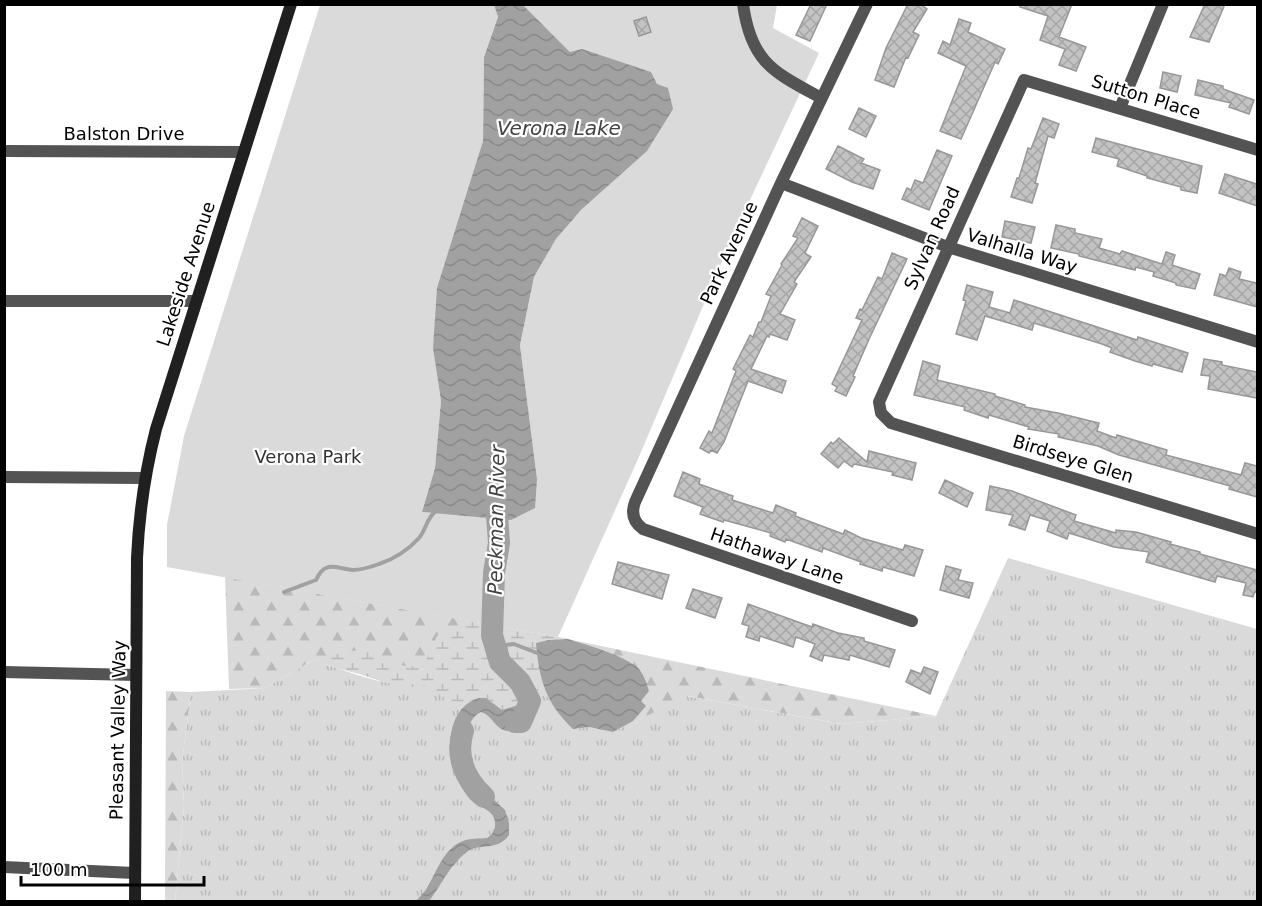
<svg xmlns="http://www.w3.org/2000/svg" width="1262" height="906" font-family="'DejaVu Sans',sans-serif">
  <defs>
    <pattern id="grass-tufts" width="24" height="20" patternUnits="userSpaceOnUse" patternTransform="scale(1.5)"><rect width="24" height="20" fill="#dadada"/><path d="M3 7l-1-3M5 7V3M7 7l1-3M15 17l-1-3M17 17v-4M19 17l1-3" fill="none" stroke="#b9b9b9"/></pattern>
    <pattern id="forest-firs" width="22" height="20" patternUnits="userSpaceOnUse" patternTransform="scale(1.5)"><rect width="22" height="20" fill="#dadada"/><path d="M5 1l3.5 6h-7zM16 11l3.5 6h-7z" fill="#b9b9b9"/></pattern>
    <pattern id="wetland-marsh" width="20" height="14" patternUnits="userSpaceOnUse" patternTransform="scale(1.5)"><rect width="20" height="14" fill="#dadada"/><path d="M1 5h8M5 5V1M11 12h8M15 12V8" fill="none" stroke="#b9b9b9"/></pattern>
    <pattern id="water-waves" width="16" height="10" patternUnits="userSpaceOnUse" patternTransform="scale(1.5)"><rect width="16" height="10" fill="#a1a1a1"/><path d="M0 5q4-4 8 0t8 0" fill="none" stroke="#898989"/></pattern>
    <pattern id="building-cross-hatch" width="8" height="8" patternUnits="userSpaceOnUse" patternTransform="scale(1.5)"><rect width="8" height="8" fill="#c3c3c3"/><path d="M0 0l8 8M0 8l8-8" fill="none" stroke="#a6a6a6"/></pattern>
  </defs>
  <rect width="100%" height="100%" fill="#fff"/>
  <path fill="url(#grass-tufts)" d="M1008 558 1257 629V901L175 902 184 806 182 762 191 692 265 688 315 659C339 670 400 692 425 684L450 701 546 694 562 718 573 729 589 727 613 732 687 696 841 724 936 716Z"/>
  <path fill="url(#forest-firs)" d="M225 577 558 637 936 716 841 724 688 696 613 732 589 727 573 729 562 718 546 695 502 710 479 698C453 706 447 699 425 685 402 691 382 681 360 674 344 670 330 666 315 659L265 688 229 689Z
    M166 691 191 692 182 762 184 806 175 902 165 901Z"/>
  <path fill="url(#wetland-marsh)" d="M468 621 567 639 549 640 538 667 546 694 502 710 486 698H479L462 702 450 701 425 685C402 691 382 681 360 674 344 670 330 666 315 659L366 648 384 664 423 667 437 636Z"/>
  <path fill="#dadada" d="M320 5H494L498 17 484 57 483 141 462 213 433 348 441 401 435 468 422 512 432 513 537 479 520 345 534 277 556 239 582 209 657 84 570 52 523 5H777L773 28 819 53 732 238 638 459 558 637 167 567V525L184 436Z"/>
  <path fill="url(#water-waves)" d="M494 5H523L570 52 582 49 651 72 657 84 668 88 673 109 647 151 582 209 556 239 534 277 520 345 537 479 535 508 511 520 422 512 435 468 441 401 433 348 437 288 483 141 484 57 498 17Z
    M567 639C585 644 626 656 639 669 644 675 647 684 649 691L641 701 646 706 633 721 613 732 589 727 573 729C546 704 539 679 536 643L549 640Z
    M479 698H486L502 710 534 700C538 715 533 720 521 726 517 729 513 731 507 731 495 729 492 715 481 712 466 717 458 758 463 771L505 810 509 823V835C497 852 480 842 467 852 449 865 442 885 429 901H416C420 896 425 892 428 886 437 871 444 848 463 841 470 838 479 839 487 838 494 834 497 826 494 818 489 807 476 807 469 798 447 772 439 710 479 698Z"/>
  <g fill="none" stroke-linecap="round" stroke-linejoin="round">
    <path stroke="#a1a1a1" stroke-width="4" d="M284 592 316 580C325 560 335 568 352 570 360 570 371 567 379 564 394 559 409 549 419 538 426 530 427 517 436 511
      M495 646 514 644 537 653"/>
    <path stroke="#a1a1a1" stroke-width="22" d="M495 488 499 543 494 573 492 635 500 662 520 682 530 701 521 722H515
      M463 731C455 756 465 779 484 797"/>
  </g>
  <path fill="url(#building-cross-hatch)" stroke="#979797" stroke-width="1.5" d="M811 4H827L810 41 796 35Z
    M908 4H920L927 9 913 32 919 35 908 58 906 57 894 87 875 80 886 48Z
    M1020 4H1072L1059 37 1086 47 1076 71 1059 65 1065 49 1040 40 1048 16 1020 7Z
    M1205 4H1225L1209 42 1190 37Z
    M646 17 651 32 639 36 634 21Z
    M959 19 971 23 968 32 1005 49 998 64 995 62 961 139 940 131 966 66 938 53 943 41 950 45Z
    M1163 72 1181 76 1177 92 1160 88Z
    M1198 80 1223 86V89L1254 100 1249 114 1229 107 1231 103 1195 95Z
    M859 108 876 116 866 137 849 129Z
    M1043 118 1059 124 1054 138 1048 136 1035 183 1038 184 1032 203 1011 197 1017 178H1019L1028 148 1031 149Z
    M1096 138 1202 166 1197 193 1181 190V187L1147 178V176L1117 166 1119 159 1092 152Z
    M838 146 864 159 861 163 880 170 873 189 852 182 826 169Z
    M937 150 952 156 929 210 902 199 907 188 911 190 915 180 923 183Z
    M1225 174 1257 184V206L1219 193Z
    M802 218 818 226 805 253 811 257 794 282 797 284 780 314 795 320 787 340 770 334 769 337 767 336 751 369 786 381 782 393 748 381 724 442 717 453 711 450 709 453 700 448 709 431 712 433 736 371 733 369 750 335 753 337 759 322H761L771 296 766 294 782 265 781 264 798 238 793 236Z
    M1005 221 1035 227 1031 243 1002 237Z
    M1056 225 1075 229V233L1102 239 1099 248 1120 254 1122 251 1162 264 1166 252 1175 255 1172 265 1200 274 1195 289 1176 285V283L1153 276 1154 272 1136 267 1135 270 1079 256V254L1051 248Z
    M892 253 907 259 870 337 853 376 855 377 846 396 835 391 837 387 832 384 862 320 856 318 860 309 862 310 878 277 882 279Z
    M1229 268 1241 272 1239 279 1257 283V307L1214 295 1220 274 1226 276Z
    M967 285 993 292 989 307 1010 313 1014 300 1137 340 1138 337 1188 353 1182 372 1153 364 1152 366 1135 361 1110 352 1112 348 1102 344 1034 323 1032 330 985 316 977 340 956 334 966 301 963 300Z
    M1204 359 1222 362V365L1257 372V398L1208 389 1210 376 1201 375Z
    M923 361 940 366 937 380 995 394V396L1025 405V407L1058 413 1099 423 1097 431 1116 438 1117 435 1167 450 1166 455 1241 475 1245 463 1257 466V497L1229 489 1230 486 1119 455 1098 446 1058 437 1059 434 1028 429 1029 427 989 415 988 418 964 410 965 407 914 395Z
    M839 438 867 462 869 451 916 463 912 480 892 475 893 472 854 464 852 467 844 461 838 468 821 454 831 442 833 444Z
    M683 472 700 479 699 484 733 496 732 500 773 513 776 505 796 513 795 516 843 534 845 530 861 538 903 550 905 545 923 550 914 576 883 567 882 571 860 564 861 562 823 548 822 552 786 539 785 542 770 536 771 533 724 520 723 522 700 514 703 507 674 496Z
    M945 480 973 493 967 507 939 493Z
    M990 486 1012 491 1076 515 1074 521 1116 533V530L1136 532 1171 542 1170 544 1200 552V554L1257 570V592L1255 591 1253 597 1243 595 1246 583 1217 576 1215 582 1146 562 1149 552 1114 547 1069 533 1067 539 1047 531 1050 521 1030 515 1025 530 1009 525 1013 515 986 510Z
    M618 562 669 575 662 599 612 584Z
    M946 566 961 570 958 580 973 583 969 598 940 590Z
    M693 589 722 598 715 618 686 608Z
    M748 604 812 627 813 624 838 633 864 638V641L895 650 889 667 850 655 849 660 824 655 822 661 810 656 815 644 796 637 793 647 760 636 759 641 746 637 749 626 742 624Z
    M924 667 938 672 930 694 906 682 911 670 921 674Z"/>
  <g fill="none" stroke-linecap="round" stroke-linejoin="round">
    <path stroke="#535353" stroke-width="12" d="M743 4C751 63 774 72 821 98
      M867 4 781 183 635 502C631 513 633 522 643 529L912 621
      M1120 108 1163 4
      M1258 150 1024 80 879 402 881 413 891 423 1258 534
      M4 151 244 152
      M781 183 948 247 1258 342
      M4 301H196
      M4 477 144 478
      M4 672 136 675
      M4 867 134 873"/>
    <path stroke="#202020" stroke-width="12" d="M135 902 137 558C139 514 145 472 156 429L291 4"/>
  </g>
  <g text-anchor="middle" stroke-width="4.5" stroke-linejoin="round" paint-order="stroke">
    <g font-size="18" fill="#000" stroke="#fff">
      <text transform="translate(1146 97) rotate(17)" y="6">Sutton Place</text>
      <text x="124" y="140">Balston Drive</text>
      <text transform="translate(932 238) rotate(-66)" y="6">Sylvan Road</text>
      <text transform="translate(1022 251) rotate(17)" y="6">Valhalla Way</text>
      <text transform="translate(729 253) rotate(-65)" y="6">Park Avenue</text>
      <text transform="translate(186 274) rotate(-72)" y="6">Lakeside Avenue</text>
      <text transform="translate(1073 459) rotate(17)" y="6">Birdseye Glen</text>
      <text transform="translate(777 556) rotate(19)" y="6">Hathaway Lane</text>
      <text transform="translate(118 730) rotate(-89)" y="6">Pleasant Valley Way</text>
    </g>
    <g font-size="18" fill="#313131" stroke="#fff">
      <text x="308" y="463">Verona Park</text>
    </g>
    <g font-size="20" font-style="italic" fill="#424242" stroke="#fff">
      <text x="559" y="135">Verona Lake</text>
      <text transform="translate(496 520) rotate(-89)" y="7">Peckman River</text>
    </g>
  </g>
  <rect width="1262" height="906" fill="none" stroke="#000000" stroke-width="12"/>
  <path d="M21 876v9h183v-9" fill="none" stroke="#000000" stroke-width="3"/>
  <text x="30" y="876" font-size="18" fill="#000000" stroke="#ffffff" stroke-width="4.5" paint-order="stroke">100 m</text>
</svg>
